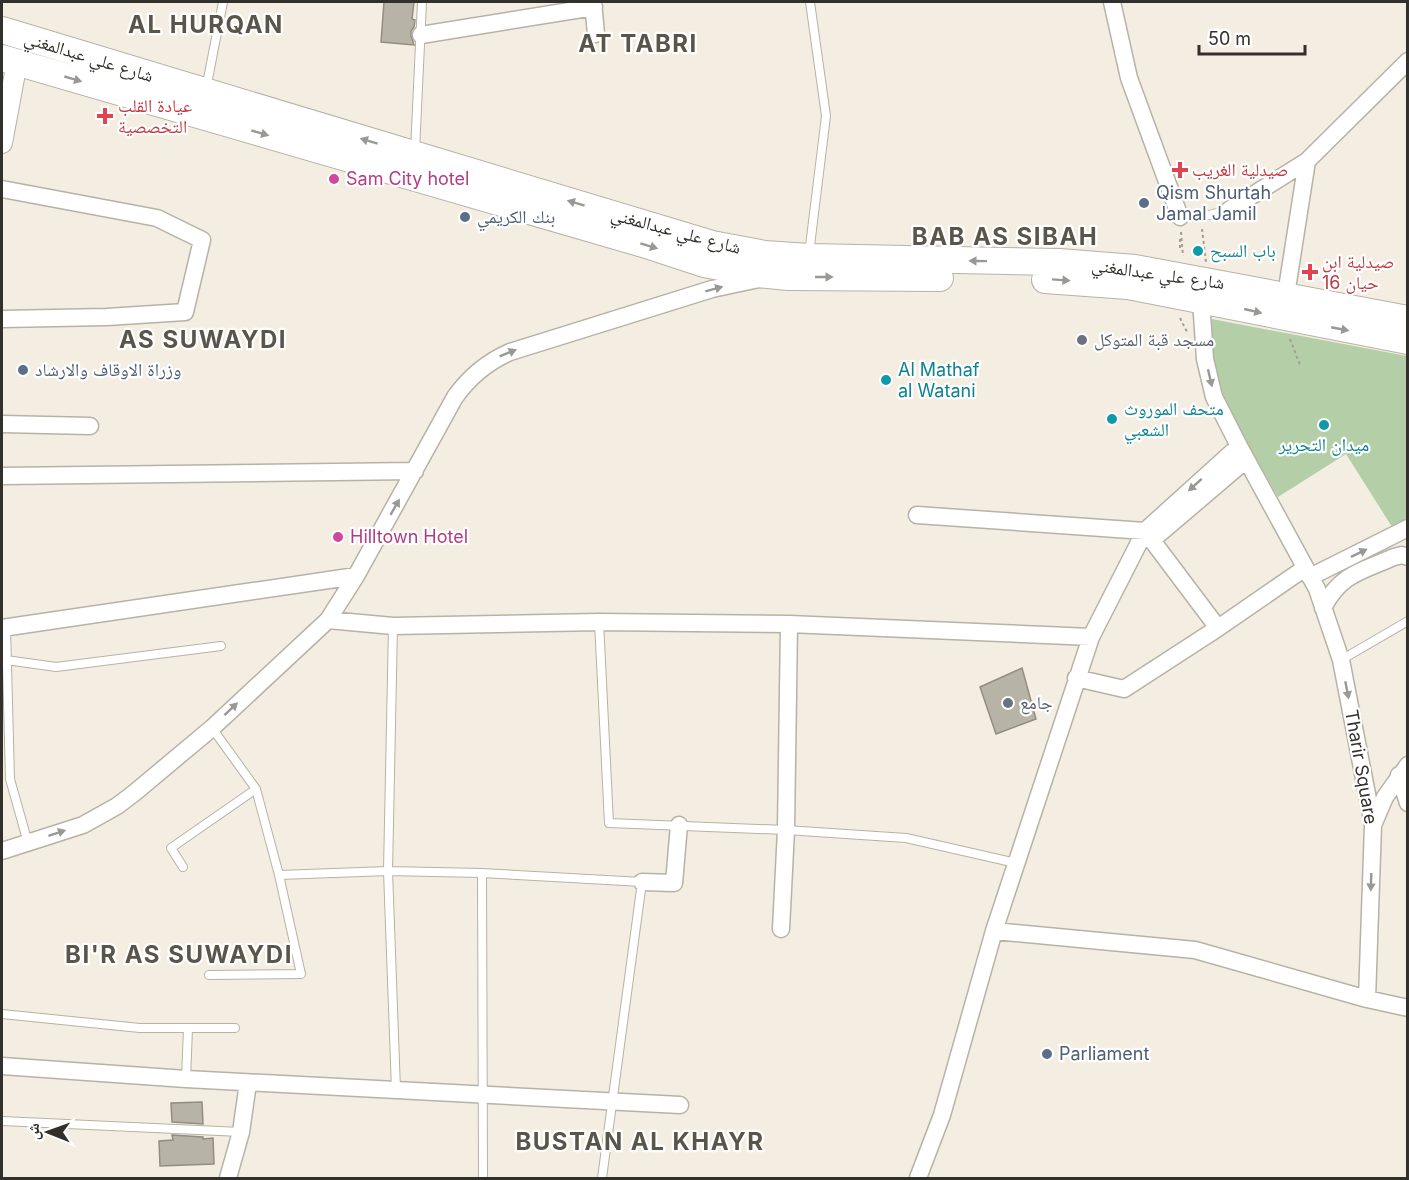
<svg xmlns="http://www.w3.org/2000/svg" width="1409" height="1180" font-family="Inter,'Noto Naskh Arabic',sans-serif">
  <rect width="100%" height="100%" fill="#f4eee2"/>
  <path fill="#b4cfa7" d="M1212 319 1407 356V517L1394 530 1346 454 1278 497 1220 400 1209 358Z"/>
  <path fill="#b8b3a7" stroke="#928d82" stroke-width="1.5" d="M384 2H414L412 19 415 20 414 27 411 31V36L414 45 381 42Z
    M1022 668 1036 719 996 734 980 687Z
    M202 1102 203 1124 172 1122 171 1103Z
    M172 1135 203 1137V1139L213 1138 214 1164 160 1166 159 1141 173 1140Z"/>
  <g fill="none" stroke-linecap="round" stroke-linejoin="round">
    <g stroke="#b7b2a6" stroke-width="10">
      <path id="service" d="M206 89 223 2
        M415 151 422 2
        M1180 217H1201L1229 210
        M809 254 826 116 810 2
        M599 622 609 823 786 830 906 838 1016 863
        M393 626 388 871 396 1090
        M6 627 10 779 28 843
        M6 660 56 667 221 646
        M1341 660 1408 621
        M183 867 171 848 256 789
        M482 873 483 1178
        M279 875 388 871 482 873 642 882 602 1178
        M209 975 301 974 279 875 256 789 212 728
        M2 1014 140 1028H235
        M186 1079 188 1028
        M2 1121 241 1132"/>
    </g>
    <g stroke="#b7b2a6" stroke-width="19">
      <path id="minor" d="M593 2 596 34
        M1112 2 1129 78 1180 217
        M421 35 594 7
        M2 189 157 218 202 240 185 312 107 317 2 319
        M1229 210 1307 161 1408 61
        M759 279 712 289 510 352C487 362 470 376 455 397L356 576 328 620 393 626 599 622 789 624 1091 637
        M1286 295 1307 161
        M1201 300 1205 359 1214 397 1239 446 1317 589 1341 660 1373 825 1367 999
        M2 424 90 426
        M2 476 415 471
        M917 515 1145 531 1218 628
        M1152 540 1246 460
        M1310 577 1408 528
        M1323 608C1340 574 1362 571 1394 557L1402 555 1408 557
        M2 628 356 576
        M1076 678 1124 689 1218 628 1305 568
        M1399 775 1408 803
        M1373 825 1385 797 1408 765
        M2 851 83 825 117 806 133 794 212 728 328 620
        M642 882 674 883 679 825
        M781 929 786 830 789 624
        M994 931 1195 950 1367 999 1408 1008
        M2 1066 186 1079 680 1105
        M228 1178 241 1132 248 1083
        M918 1178 942 1115 994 931 1091 637 1145 531 1239 446"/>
    </g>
    <g stroke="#b7b2a6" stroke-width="22">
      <path id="tertiary" d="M2 143 17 62"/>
    </g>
    <g stroke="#b7b2a6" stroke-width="28">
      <path id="primary" d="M2 30 712 244 765 254 809 257 1059 262 1135 268 1408 319
        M2 58 643 244 704 264 757 274 788 277 940 278
        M1045 280 1128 286 1408 341"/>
    </g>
    <path stroke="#a29e95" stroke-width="2" stroke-dasharray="3 3" stroke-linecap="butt" d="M1202 229 1206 262
      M1181 232 1183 256
      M1180 248V239
      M1180 318 1188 334
      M1290 339 1300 365"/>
    <use href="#service" stroke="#fff" stroke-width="8"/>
    <use href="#minor" stroke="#fff" stroke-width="16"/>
    <use href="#tertiary" stroke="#fff" stroke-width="20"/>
    <use href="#primary" stroke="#fff" stroke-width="26"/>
  </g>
  <defs><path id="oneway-solid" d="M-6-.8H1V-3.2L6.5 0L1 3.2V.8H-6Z" transform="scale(1.5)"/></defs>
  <g fill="#989895">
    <use href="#oneway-solid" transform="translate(73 79) rotate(16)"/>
    <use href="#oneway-solid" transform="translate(260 133) rotate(16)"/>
    <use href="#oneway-solid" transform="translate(369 141) rotate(-163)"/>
    <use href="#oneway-solid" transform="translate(576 203) rotate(-163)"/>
    <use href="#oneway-solid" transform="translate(649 246) rotate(17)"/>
    <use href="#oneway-solid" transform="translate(978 261) rotate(-179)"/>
    <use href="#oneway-solid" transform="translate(824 277)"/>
    <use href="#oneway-solid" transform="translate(1061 280) rotate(4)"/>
    <use href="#oneway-solid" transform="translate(714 289) rotate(-15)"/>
    <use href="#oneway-solid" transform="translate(1253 311) rotate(13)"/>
    <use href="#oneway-solid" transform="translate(1340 329) rotate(11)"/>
    <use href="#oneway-solid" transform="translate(508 353) rotate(-22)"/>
    <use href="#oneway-solid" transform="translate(1210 378) rotate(77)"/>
    <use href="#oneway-solid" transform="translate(1195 485) rotate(138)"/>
    <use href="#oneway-solid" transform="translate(395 507) rotate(-60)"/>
    <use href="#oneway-solid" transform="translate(1359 553) rotate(-26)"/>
    <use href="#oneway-solid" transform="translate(1347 690) rotate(79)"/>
    <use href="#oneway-solid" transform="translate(231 709) rotate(-43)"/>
    <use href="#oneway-solid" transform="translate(57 833) rotate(-18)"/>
    <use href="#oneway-solid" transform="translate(1371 882) rotate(92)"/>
  </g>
  <g fill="#e0444e" stroke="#fff" stroke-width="2">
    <path d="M102 107h6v6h6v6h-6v6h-6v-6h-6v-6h6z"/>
    <path d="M1177 161h6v6h6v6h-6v6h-6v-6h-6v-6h6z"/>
    <path d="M1307 263h6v6h6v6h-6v6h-6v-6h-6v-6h6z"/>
  </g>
  <g fill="#d1479c" stroke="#fff" stroke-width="2">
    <circle cx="334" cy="179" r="6"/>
    <circle cx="338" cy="537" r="6"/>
  </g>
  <g fill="#5c6f8a" stroke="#fff" stroke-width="2">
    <circle cx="1144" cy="203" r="6"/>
    <circle cx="465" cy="217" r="6"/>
    <circle cx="23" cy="370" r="6"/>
    <circle cx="1047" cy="1054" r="6"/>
  </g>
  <g fill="#0f9aa8" stroke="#fff" stroke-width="2">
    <circle cx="1198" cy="251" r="6"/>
    <circle cx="886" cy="380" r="6"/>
    <circle cx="1112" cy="419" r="6"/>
    <circle cx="1324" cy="425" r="6"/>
  </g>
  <g fill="#6b7280" stroke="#fff" stroke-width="2">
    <circle cx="1082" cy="340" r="6"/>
    <circle cx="1008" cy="703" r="6"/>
  </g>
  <g text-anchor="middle" stroke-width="4.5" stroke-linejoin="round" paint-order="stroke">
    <g font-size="18" fill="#32302b" stroke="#fff">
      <text transform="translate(89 57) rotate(17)" y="6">شارع علي عبدالمغني</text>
      <text transform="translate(676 231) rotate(15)" y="6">شارع علي عبدالمغني</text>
      <text transform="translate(1158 274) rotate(8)" y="6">شارع علي عبدالمغني</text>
      <text transform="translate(1361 767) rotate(80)" y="6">Tharir Square</text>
    </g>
    <g font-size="18" fill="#be3a42" stroke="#fff" text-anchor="start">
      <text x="118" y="112">عيادة القلب<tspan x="118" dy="21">التخصصية</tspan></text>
      <text x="1192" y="176">صيدلية الغريب</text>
      <text x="1322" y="268">صيدلية ابن<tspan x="1322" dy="21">حيان 16</tspan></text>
    </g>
    <g font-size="18" fill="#b23c85" stroke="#fff" text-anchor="start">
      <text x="346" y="185">Sam City hotel</text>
      <text x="350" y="543">Hilltown Hotel</text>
    </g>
    <g font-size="18" fill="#4e5e75" stroke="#fff" text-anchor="start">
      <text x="1156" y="199">Qism Shurtah<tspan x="1156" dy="21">Jamal Jamil</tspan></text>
      <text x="477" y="223">بنك الكريمي</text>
      <text x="35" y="376">وزراة الاوقاف والارشاد</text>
      <text x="1059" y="1060">Parliament</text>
    </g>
    <g font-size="18" fill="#0d838f" stroke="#fff" text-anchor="start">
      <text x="1210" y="257">باب السبح</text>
      <text x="898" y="376">Al Mathaf<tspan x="898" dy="21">al Watani</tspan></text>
      <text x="1124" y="415">متحف الموروث<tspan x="1124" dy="21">الشعبي</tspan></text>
      <text x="1324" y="451" text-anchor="middle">ميدان التحرير</text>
    </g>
    <g font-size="18" fill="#5b616d" stroke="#fff" text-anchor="start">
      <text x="1094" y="346">مسجد قبة المتوكل</text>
      <text x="1020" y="709">جامع</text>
    </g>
    <g font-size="24" font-weight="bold" letter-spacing="1.5" fill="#5a554b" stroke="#fff">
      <text x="206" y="33">AL HURQAN</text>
      <text x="638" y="52">AT TABRI</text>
      <text x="1005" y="245">BAB AS SIBAH</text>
      <text x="203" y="348">AS SUWAYDI</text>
      <text x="179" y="963">BI'R AS SUWAYDI</text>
      <text x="640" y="1150">BUSTAN AL KHAYR</text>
    </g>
  </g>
  <rect width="1409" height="1180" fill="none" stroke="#32302b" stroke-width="6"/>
  <g transform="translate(48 1132) rotate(271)" stroke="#ffffff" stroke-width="4.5" paint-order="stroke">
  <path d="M0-4.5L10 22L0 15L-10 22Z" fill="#32302b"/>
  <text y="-9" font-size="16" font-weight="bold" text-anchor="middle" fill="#32302b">ش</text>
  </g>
  <path d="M1199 45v9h106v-9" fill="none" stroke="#32302b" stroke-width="3"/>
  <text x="1208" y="45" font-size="18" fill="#32302b" stroke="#ffffff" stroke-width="4.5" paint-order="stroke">50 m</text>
</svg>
